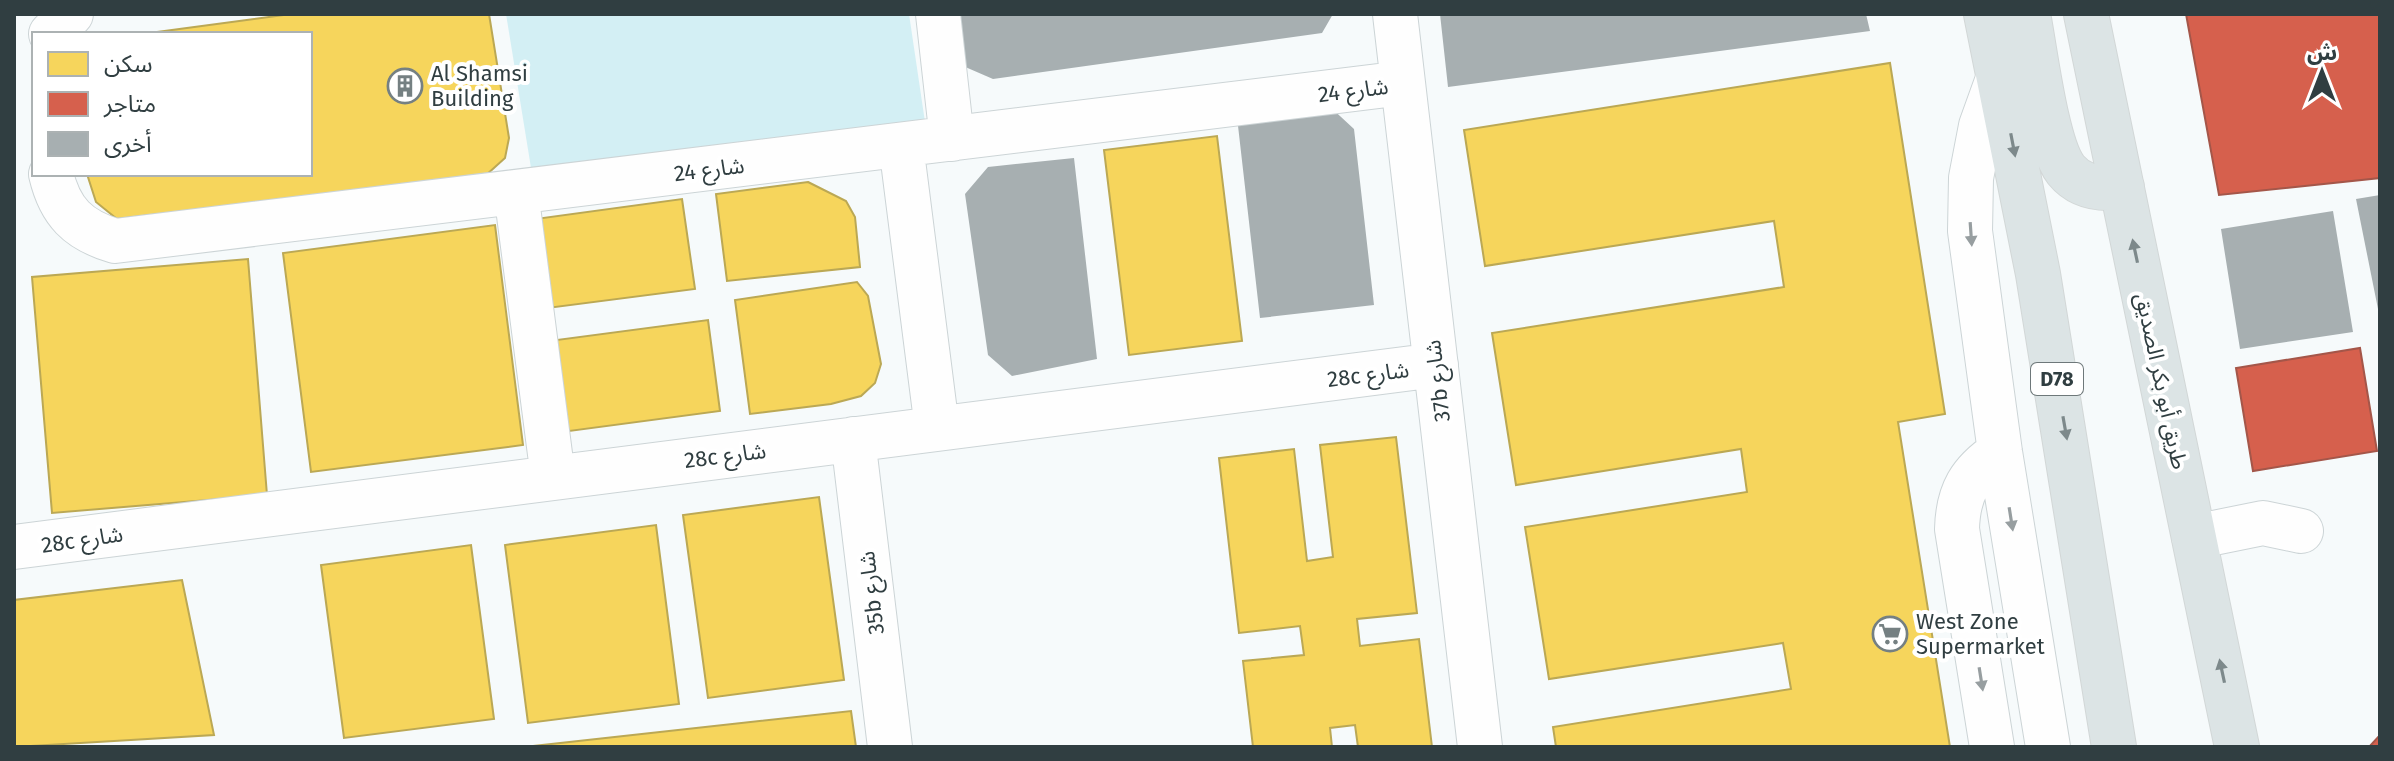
<svg xmlns="http://www.w3.org/2000/svg" width="2394" height="761" font-family="'Fira Sans','Noto Sans Arabic',sans-serif">
  <rect width="100%" height="100%" fill="#f6fafb"/>
  <path fill="#d3eff4" d="M506 14H909L925 122 532 174Z"/>
  <path fill="#f6d55c" stroke="#bba854" stroke-width="2" d="M291 14H489L509 138 505 158 485 176 117 219 96 202 87 174H310V34H142Z
    M1890 63 1945 414 1898 422 1950 747H1556L1553 727 1791 689 1783 643 1549 679 1525 527 1747 492 1741 449 1516 485 1492 333 1784 287 1774 221 1485 266 1464 130Z
    M1217 136 1242 341 1129 355 1104 150Z
    M808 182 846 201 855 217 860 267 727 281 716 194Z
    M682 199 695 289 540 309 528 220Z
    M495 225 523 445 311 472 283 253Z
    M248 259 267 495 52 513 32 277Z
    M857 282 868 296 881 364 875 383 861 396 831 404 750 414 735 300Z
    M708 320 720 411 562 432 549 341Z
    M1396 437 1417 613 1357 619 1360 646 1419 639 1432 747H1358L1355 725 1330 728 1332 747H1253L1243 661 1304 655 1300 626 1239 633 1219 458 1294 449 1307 561 1333 557 1320 445Z
    M819 497 844 680 708 698 683 515Z
    M656 525 679 704 528 723 505 545Z
    M471 545 494 719 344 738 321 565Z
    M182 580 214 735 14 747V600Z
    M851 711 856 747H524Z"/>
  <path fill="#d6604d" stroke="#a45649" stroke-width="2" d="M2186 14H2380V178L2219 195Z
    M2360 348 2377 451 2253 471 2236 368Z
    M2380 735V747H2369Z"/>
  <path fill="#a7afb1" d="M955 14H1333L1322 33 993 79 963 66Z
    M1440 14H1866L1870 31 1448 87Z
    M1327 104 1354 129 1374 305 1260 318 1237 117Z
    M1074 158 1097 359 1012 376 988 355 965 194 988 167Z
    M2380 195V314H2379L2356 199Z
    M2333 211 2353 332 2240 349 2221 229Z"/>
  <g fill="none" stroke-linecap="round" stroke-linejoin="round">
    <g stroke="#ccd4d6" stroke-width="46">
      <path id="minor" d="M938 14 952 139
        M1395 14 1480 747
        M51 34 71 14
        M1999 76 1981 126 1971 178 1970 231 2000 452 2048 747
        M901 145 937 428
        M51 174C60 212 78 230 115 241L1403 83
        M516 192 553 477
        M853 439 890 747
        M2194 537 2263 523 2301 531
        M14 547 1436 365
        M1992 747 1957 529C1958 492 1970 472 2000 452"/>
    </g>
    <g stroke="#d2d7d7" stroke-width="46">
      <path id="major" d="M1986 14 2038 274 2114 747
        M2028 14C2035 49 2046 145 2066 170 2080 187 2101 190 2122 187
        M2086 14 2237 747"/>
    </g>
    <use href="#minor" stroke="#fefefe" stroke-width="44"/>
    <use href="#major" stroke="#dce4e5" stroke-width="44"/>
  </g>
  <defs><path id="oneway-solid" d="M-6-.8H1V-3.2L6.5 0L1 3.2V.8H-6Z" transform="scale(2)"/></defs>
  <g fill="#7d898b">
    <use href="#oneway-solid" transform="translate(2013 145) rotate(79)"/>
    <use href="#oneway-solid" transform="translate(2135 251) rotate(-102)"/>
    <use href="#oneway-solid" transform="translate(2065 428) rotate(80)"/>
    <use href="#oneway-solid" transform="translate(2222 671) rotate(-102)"/>
  </g>
  <g fill="#979ea0">
    <use href="#oneway-solid" transform="translate(1971 234) rotate(86)"/>
    <use href="#oneway-solid" transform="translate(2011 519) rotate(81)"/>
    <use href="#oneway-solid" transform="translate(1981 679) rotate(81)"/>
  </g>
  <defs>
    <g id="building-ring" transform="scale(1.8)"><circle r="9.5" fill="#fff" stroke="#758082" stroke-width="1.5"/><path d="M-4-6H4V6H1V3H-1V6H-4ZM-2.5-4.3h1.7v1.8h-1.7ZM.8-4.3h1.7v1.8H.8ZM-2.5-1h1.7V.8h-1.7ZM.8-1h1.7V.8H.8Z" fill="#758082"/></g>
    <g id="supermarket-ring" transform="scale(1.8)"><circle r="9.5" fill="#fff" stroke="#758082" stroke-width="1.5"/><path d="M-6-5.5h2.5l.6 2H6L4.5 2H-2.5L-4.4-4H-6ZM-1.5 3.2a1.3 1.3 0 1 0 .1 0ZM3 3.2a1.3 1.3 0 1 0 .1 0Z" fill="#758082"/></g>
  </defs>
  <g fill-rule="evenodd">
    <use href="#building-ring" x="405" y="86"/>
    <use href="#supermarket-ring" x="1890" y="634"/>
  </g>
  <g text-anchor="middle" stroke-width="8" stroke-linejoin="round" paint-order="stroke">
    <rect fill="#fff" stroke="#6e787a" stroke-width="2" x="2031" y="363" width="52" height="32" rx="6"/>
    <g font-size="20" font-weight="bold" fill="#303e41">
      <text x="2057" y="386">D78</text>
    </g>
    <g font-size="22" fill="#303e41" stroke="#fff" text-anchor="start">
      <text x="431" y="81">Al Shamsi<tspan x="431" dy="25">Building</tspan></text>
      <text x="1916" y="629">West Zone<tspan x="1916" dy="25">Supermarket</tspan></text>
    </g>
    <g font-size="22" fill="#303e41" stroke="#fff">
      <text transform="translate(1353 90) rotate(-7)" y="8">شارع 24</text>
      <text transform="translate(709 169) rotate(-7)" y="8">شارع 24</text>
      <text transform="translate(1368 374) rotate(-7)" y="8">28c شارع</text>
      <text transform="translate(1437 381) rotate(-97)" y="8">37b شارع</text>
      <text transform="translate(2162 381) rotate(78)" y="8">طريق أبو بكر الصديق</text>
      <text transform="translate(725 455) rotate(-7)" y="8">28c شارع</text>
      <text transform="translate(82 539) rotate(-8)" y="8">28c شارع</text>
      <text transform="translate(871 593) rotate(-97)" y="8">35b شارع</text>
    </g>
  </g>
  <rect width="2394" height="761" fill="none" stroke="#303e41" stroke-width="32"/>
  <rect x="32" y="32" width="280" height="144" fill="#ffffff" stroke="#acb2b3" stroke-width="2"/>
  <rect x="48" y="52" width="40" height="24" fill="#f6d55c" stroke="#acb2b3" stroke-width="2"/>
  <text x="104" y="72" font-size="24" fill="#303e41">سكن</text>
  <rect x="48" y="92" width="40" height="24" fill="#d6604d" stroke="#acb2b3" stroke-width="2"/>
  <text x="104" y="112" font-size="24" fill="#303e41">متاجر</text>
  <rect x="48" y="132" width="40" height="24" fill="#a7afb1" stroke="#acb2b3" stroke-width="2"/>
  <text x="104" y="152" font-size="24" fill="#303e41">أخرى</text>
  <g transform="translate(2322 72)" stroke="#ffffff" stroke-width="6" paint-order="stroke">
  <path d="M0-6L14 30L0 20L-14 30Z" fill="#303e41"/>
  <text y="-12" font-size="22" font-weight="bold" text-anchor="middle" fill="#303e41">ش</text>
  </g>
</svg>
